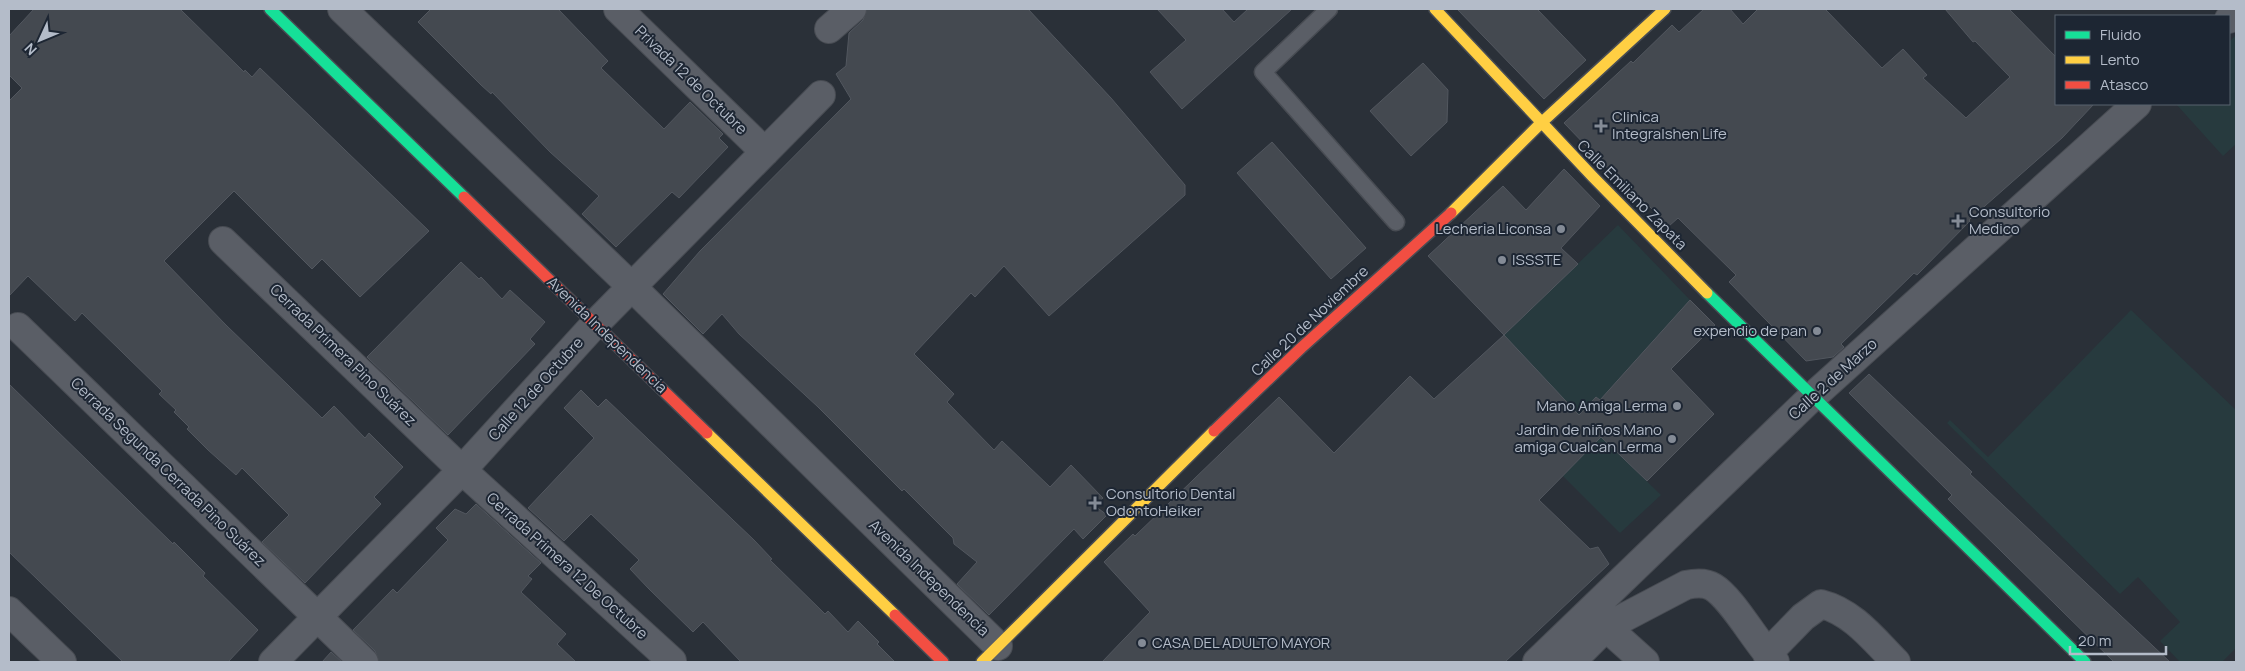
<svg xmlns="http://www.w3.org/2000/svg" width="2245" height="671" font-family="Manrope,sans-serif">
  <rect width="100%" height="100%" fill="#2a3038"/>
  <path fill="#273a3e" d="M2236 35V144L2223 156 2176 104H2229V42Z
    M1618 225 1690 300 1600 400 1596 397 1578 415 1504 335Z
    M2131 310 2236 410V648L2222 662H2180L2160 641 2180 622 2138 577 2120 594 1947 423 1950 420 1988 457Z
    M1601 437 1661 495 1620 533 1563 476Z"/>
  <path fill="#444950" stroke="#52575f" d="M34 9H180L244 72 245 70 252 77 260 68 429 231 360 297 322 259 312 269 234 191 164 261 226 325 322 418 334 406 365 438 369 433 403 467 374 497 381 504 305 583 262 542 289 515 242 468 236 475 208 450 187 429 189 427 174 412 176 410 159 394 162 391 82 313 75 321 28 276 9 296V101L22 88 9 75V36Z
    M431 9H558L608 61 601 68 664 129 690 102 723 134 719 138 728 147 679 198 672 192 616 247 582 214 599 196 550 152 492 92 491 94 481 85 418 22Z
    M867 9H1028L1111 98 1185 185V195L1049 316 1004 266 975 297 971 293 914 354 954 394 947 402 994 450 1002 441 1050 487 1071 465 1103 498 1095 506 1107 515 1083 539 1074 529 989 615 957 584 977 562 954 544 953 538 904 489 902 491 818 407 739 334 722 314 703 334 663 294 700 251 851 99 836 74 846 66 849 33 863 20Z
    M1157 9H1222L1234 22 1248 9H1292L1182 109 1150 72 1186 40Z
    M1457 9H1537L1586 60 1544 99Z
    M1704 9H1730L1743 24 1758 9H1825L1882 68 1903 49 1927 75 1923 78 1966 118 2010 77 1975 41 1973 42 1945 9H2009L2056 57V104H2094L2062 138 1969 220 1970 221 1917 275 1914 273 1841 344 1844 347 1833 357 1806 361 1729 282 1736 275 1678 218 1669 226 1625 182 1623 184 1564 123 1631 61 1633 63 1672 25 1679 32Z
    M1423 63 1448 90 1447 122 1411 156 1370 111Z
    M1272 142 1366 248 1331 279 1237 173Z
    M1564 169 1600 206 1561 248 1578 264 1504 335 1428 256 1503 186 1526 210Z
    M461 262 479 279 481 277 502 299 510 290 545 322 530 339 535 344 448 435 367 357Z
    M1690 300 1715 325 1671 369 1714 414 1647 481 1601 437 1539 500 1590 549 1598 547 1609 564 1505 662H1102L1150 612 1104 562 1133 534 1135 536 1279 397 1334 453 1410 376 1434 399 1504 335 1579 415 1596 397 1600 400Z
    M1869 374 1972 472 1970 474 2170 662H2114L1948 499 1952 495 1849 393Z
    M9 384 173 544 174 542 205 573 203 576 258 630 228 662H123L9 552Z
    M581 390 598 407 606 399 754 540 772 559 770 560 825 614 828 611 848 632 858 621 879 642 877 644 895 662H741L703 622 693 632 649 589 630 569 639 560 591 514 564 541 528 508 594 438 564 408Z
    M476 504 541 563 528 576 532 579 521 592 566 634 557 644 576 662H379L375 651 353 630 393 589 397 593 448 540 436 528 455 509 466 514Z
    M331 652 342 662H322Z"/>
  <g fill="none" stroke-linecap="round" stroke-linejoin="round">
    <g stroke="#484c53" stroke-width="19">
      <path id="lane" d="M1329 9 1263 72 1396 222"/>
    </g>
    <g stroke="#484c53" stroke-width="30">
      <path id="street" d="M342 9 632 287 998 646
        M618 9 765 152
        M2229 19 2236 12
        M829 29 852 9
        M223 241 462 470 672 661
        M18 327 364 662
        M9 611 62 662
        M1606 627 1645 662
        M1767 654 1803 617 1821 604C1853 612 1874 640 1896 662
        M273 662 462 470 595 324 821 95
        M1537 662 1811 398 2137 104
        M1571 662 1606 627 1686 585C1695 583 1705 582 1713 587 1733 599 1756 643 1775 662"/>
    </g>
    <g stroke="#484c53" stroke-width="14">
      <path id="fast" d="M270 9 464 197
        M1707 293 2085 662"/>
    </g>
    <g stroke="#484c53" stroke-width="14">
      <path id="slow" d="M1435 9 1593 177 1707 293
        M1451 213 1540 124 1665 9
        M707 433 895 615
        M982 662 1214 431"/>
    </g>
    <g stroke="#484c53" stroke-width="14">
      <path id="jam" d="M464 197 707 433
        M1214 431 1301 348 1451 213
        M895 615 943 662"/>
    </g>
    <use href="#lane" stroke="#5a5e66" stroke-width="16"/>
    <use href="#street" stroke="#5a5e66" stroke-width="28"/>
    <use href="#fast" stroke="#16e098" stroke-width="11"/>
    <use href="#slow" stroke="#ffcf43" stroke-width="11"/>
    <use href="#jam" stroke="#f24e42" stroke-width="11"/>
  </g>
  <g fill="#848b96" stroke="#1d2633" stroke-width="2">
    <path d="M1598.5 118.5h5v5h5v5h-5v5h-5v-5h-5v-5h5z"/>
    <path d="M1955.5 213.5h5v5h5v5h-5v5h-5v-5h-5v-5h5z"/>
    <circle cx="1561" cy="229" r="5"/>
    <circle cx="1502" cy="260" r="5"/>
    <circle cx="1817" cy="331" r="5"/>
    <circle cx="1677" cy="406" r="5"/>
    <circle cx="1672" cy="439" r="5"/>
    <path d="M1092.5 495.5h5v5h5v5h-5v5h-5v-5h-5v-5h5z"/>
    <circle cx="1142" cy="643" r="5"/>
  </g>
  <g text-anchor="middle" stroke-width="4" stroke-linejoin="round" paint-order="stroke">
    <g font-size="15" fill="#b4bcc9" stroke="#1d2633">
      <text transform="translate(691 80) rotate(44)" y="5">Privada 12 de Octubre</text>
      <text transform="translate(1632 195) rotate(45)" y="5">Calle Emiliano Zapata</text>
      <text transform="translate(1310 321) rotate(-43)" y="5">Calle 20 de Noviembre</text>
      <text transform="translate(607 335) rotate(44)" y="5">Avenida Independencia</text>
      <text transform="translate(343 355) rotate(44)" y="5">Cerrada Primera Pino Suárez</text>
      <text transform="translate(1833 379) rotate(-42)" y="5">Calle 2 de Marzo</text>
      <text transform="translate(536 389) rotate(-48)" y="5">Calle 12 de Octubre</text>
      <text transform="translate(168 472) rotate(44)" y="5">Cerrada Segunda Cerrada Pino Suárez</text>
      <text transform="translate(567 566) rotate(42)" y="5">Cerrada Primera 12 De Octubre</text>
      <text transform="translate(929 578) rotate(44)" y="5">Avenida Independencia</text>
    </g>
    <g font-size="15" fill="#b4bcc9" stroke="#1d2633" text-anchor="start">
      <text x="1612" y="122">Clinica<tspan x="1612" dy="17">Integralshen Life</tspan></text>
      <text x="1969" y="217">Consultorio<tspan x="1969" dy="17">Medico</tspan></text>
      <text x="1551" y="234" text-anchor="end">Lecheria Liconsa</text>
      <text x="1512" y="265">ISSSTE</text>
      <text x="1807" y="336" text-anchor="end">expendio de pan</text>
      <text x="1667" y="411" text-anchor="end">Mano Amiga Lerma</text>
      <text x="1662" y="435" text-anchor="end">Jardin de niños Mano<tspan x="1662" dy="17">amiga Cualcan Lerma</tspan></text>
      <text x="1106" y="499">Consultorio Dental<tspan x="1106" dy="17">OdontoHeiker</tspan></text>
      <text x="1152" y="648">CASA DEL ADULTO MAYOR</text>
    </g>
  </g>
  <rect width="2245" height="671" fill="none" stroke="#b4bcc9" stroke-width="20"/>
  <rect x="2055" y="15" width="175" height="90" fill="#1d2633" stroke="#59626f"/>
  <rect x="2065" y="31" width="25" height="8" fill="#16e098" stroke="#59626f"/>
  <text x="2100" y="40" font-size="15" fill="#b4bcc9">Fluido</text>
  <rect x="2065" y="56" width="25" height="8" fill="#ffcf43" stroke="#59626f"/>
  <text x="2100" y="65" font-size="15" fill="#b4bcc9">Lento</text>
  <rect x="2065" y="81" width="25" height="8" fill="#f24e42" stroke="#59626f"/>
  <text x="2100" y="90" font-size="15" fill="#b4bcc9">Atasco</text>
  <g transform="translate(40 40) rotate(226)" stroke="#1d2633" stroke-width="4" paint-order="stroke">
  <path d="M0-4L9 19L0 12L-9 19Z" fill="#b4bcc9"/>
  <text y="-8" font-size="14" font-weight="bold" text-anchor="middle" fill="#b4bcc9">N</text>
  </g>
  <path d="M2070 646v8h96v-8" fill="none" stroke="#b4bcc9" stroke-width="2.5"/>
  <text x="2078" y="646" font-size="15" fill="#b4bcc9" stroke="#1d2633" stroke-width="4" paint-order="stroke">20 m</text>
</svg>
